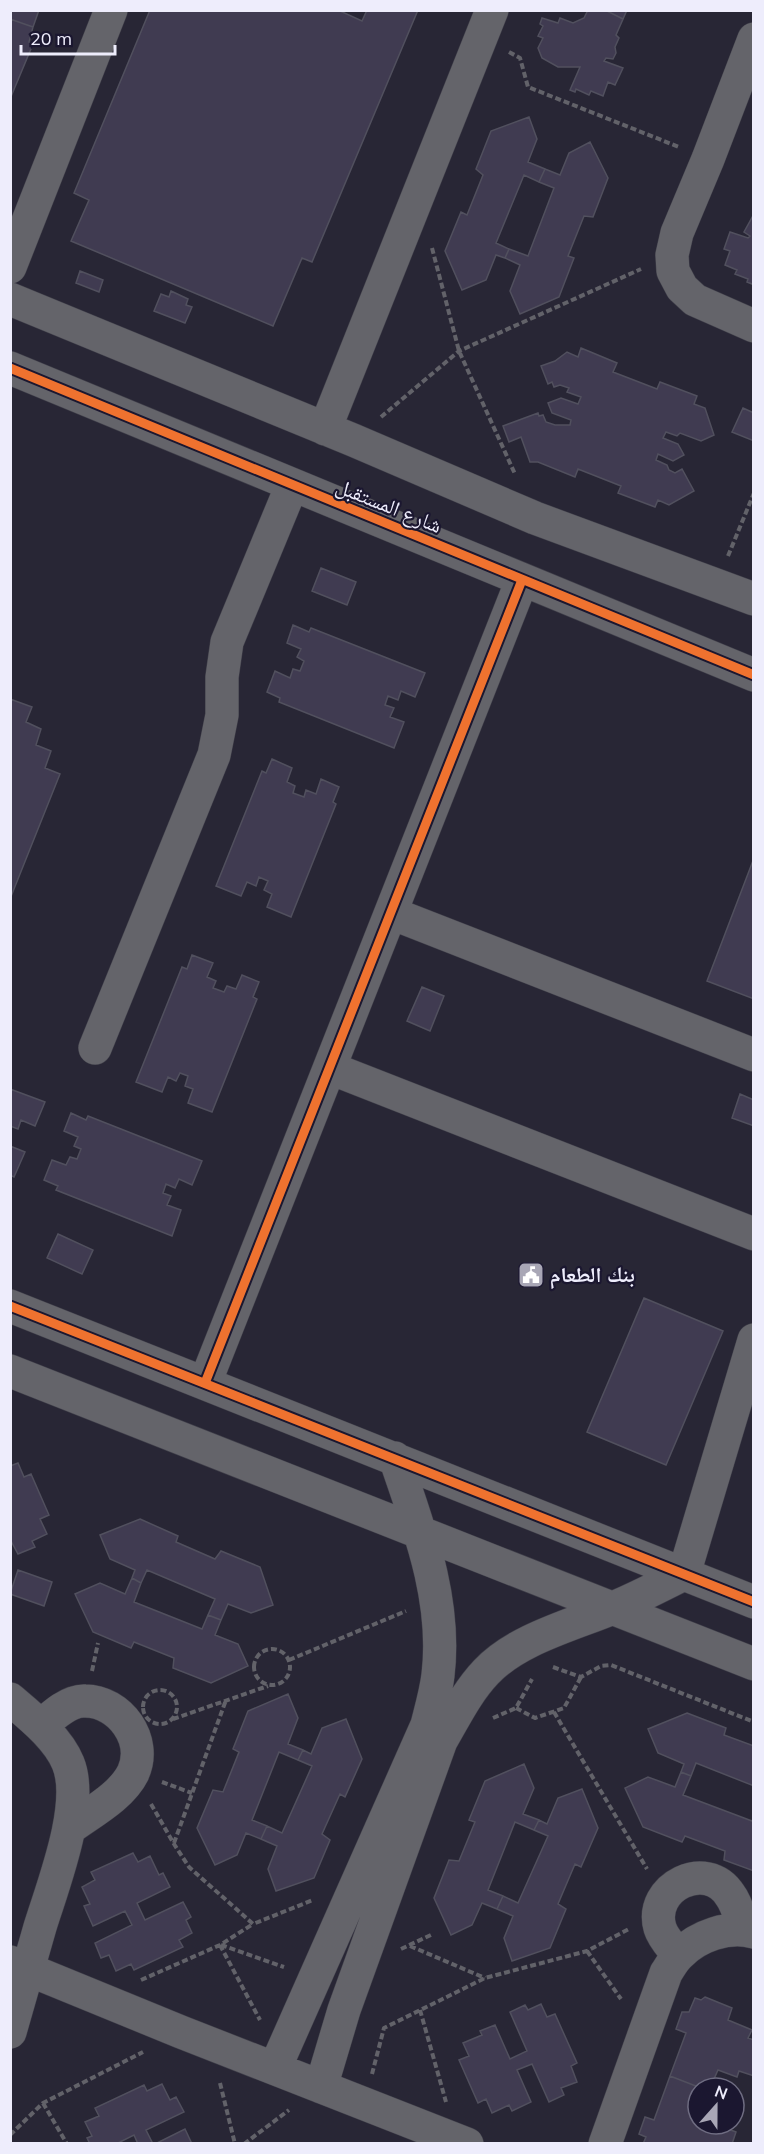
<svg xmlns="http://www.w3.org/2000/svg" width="764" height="2154" font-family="Mulish,'Noto Naskh Arabic',sans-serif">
  <rect width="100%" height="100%" fill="#282635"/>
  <path fill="#403b51" stroke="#51505e" stroke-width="1.5" d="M10 10H39L33 27 10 19Z
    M150 10H338L362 21 367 10H418L312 262 302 258 273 326 71 241 89 200 74 193Z
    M588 10H605L623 19 616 35 619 38 615 47 616 53 613 59 606 58 604 61 623 68 615 85 608 82 603 96 591 91 589 95 576 89 575 92 570 90 580 67H558L542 58 538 48 543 38 538 36 543 26 540 24 542 18 558 23 560 18 573 23 584 18Z
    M605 10H627L623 19Z
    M10 19 33 27 29 42 33 44 10 99Z
    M529 117 537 139 528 162 545 169 539 182 524 175 496 243 509 249 505 258 496 255 486 280 462 290 445 251 461 212 467 215 483 175 476 169 491 131Z
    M590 142 608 178 593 217 584 216 568 256 574 258 559 297 520 314 510 291 520 265 505 258 509 249 528 256 554 188 539 182 545 169 560 175 569 153Z
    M754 214V281L752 284 747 282 748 279 735 274 737 270 725 265 730 251 724 249 730 232 748 238 750 236 744 232Z
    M80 271 103 280 99 292 76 283Z
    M171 291 188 299 186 305 192 307 185 323 154 311 161 294 169 297Z
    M581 348 617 363 613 372 657 389 660 382 697 396 694 404 705 408 714 435 701 441 680 433 677 436 666 432 663 438 678 444 684 455 673 461 658 454 656 460 667 465 669 470 675 473 682 469 694 491 669 505 658 500 655 507 618 493 621 486 578 469 575 477 538 462H530L521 437 509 442 503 426 538 413 539 416 543 415 546 422 555 425H570L571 420 552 413 548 403 561 398 578 404 581 397 567 392 569 388 560 385 554 387 552 382 548 384 541 366 555 361 567 352 578 357Z
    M743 408 754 413V441L732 432Z
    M321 568 356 582 347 605 312 591Z
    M293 625 309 632 311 628 425 673 415 697 401 691 398 700 388 696 385 705 394 708 390 717 404 722 394 748 279 702 280 698 267 692 275 671 290 678 293 669 300 671 304 661 297 657 301 649 287 643Z
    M10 699 32 707 26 722 41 729 36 745 51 751 45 768 60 774 10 899Z
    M272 759 292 768 287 782 295 786 293 793 304 797 306 790 316 794 321 779 339 787 333 802 336 804 291 917 267 907 272 894 264 890 268 881 259 877 256 886 247 882 241 896 216 886 262 771 266 773Z
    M754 858V999L707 981Z
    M192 955 213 963 207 977 216 981 213 988 224 992 227 986 236 989 242 975 259 982 253 997 257 999 212 1112 188 1103 193 1089 185 1086 188 1076 180 1073 176 1081 168 1077 162 1092 136 1082 182 967 187 969Z
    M422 987 444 996 430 1031 407 1021Z
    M10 1089 45 1102 35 1126 21 1120 18 1129 10 1126Z
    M740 1094 754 1100V1126L732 1118Z
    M71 1113 86 1120 88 1116 202 1161 192 1185 179 1179 175 1188 166 1184 163 1193 171 1196 167 1205 181 1210 172 1236 56 1190 58 1186 44 1180 52 1160 66 1165 70 1157 77 1159 81 1149 74 1146 78 1137 64 1131Z
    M10 1146 25 1152 14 1177 10 1175Z
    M58 1234 93 1250 82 1274 47 1258Z
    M644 1298 723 1331 666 1465 587 1432Z
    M18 1463 24 1477 31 1474 49 1515 40 1519 47 1534 32 1541 35 1547 18 1554 10 1539V1466Z
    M140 1519 178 1536 176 1542 215 1559 221 1551 260 1567 273 1605 251 1613 228 1604 221 1620 208 1615 215 1599 147 1570 141 1583 132 1578 135 1570 110 1559 100 1535Z
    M18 1570 52 1582 44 1606 10 1594Z
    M132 1578 141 1583 134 1602 202 1629 208 1615 221 1620 215 1635 238 1644 248 1666 211 1683 173 1668 174 1658 134 1642 131 1648 93 1632 75 1594 100 1583 125 1594Z
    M288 1694 298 1718 288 1744 303 1750 298 1760 279 1752 252 1820 267 1826 261 1839 246 1833 237 1855 215 1865 197 1828 213 1790 223 1792 239 1752 233 1749 248 1711Z
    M687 1713 726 1728 724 1735 754 1746V1786L696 1763 691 1776 681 1772 684 1764 658 1753 648 1729Z
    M346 1719 362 1759 345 1797 340 1794 322 1834 330 1840 314 1878 276 1891 268 1869 277 1846 261 1839 267 1826 282 1833 312 1766 298 1760 303 1750 311 1754 322 1728Z
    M524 1764 534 1788 523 1814 539 1820 534 1830 515 1822 488 1890 503 1896 497 1909 482 1903 472 1925 451 1935 434 1898 449 1860 459 1861 475 1822 469 1820 485 1781Z
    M681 1772 691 1776 683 1795 752 1821 754 1817V1871L724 1860 725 1851 685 1836 682 1842 643 1827 625 1788 648 1777 675 1787Z
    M582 1789 598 1828 581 1867 575 1864 558 1904 566 1909 550 1948 512 1961 504 1938 513 1916 497 1909 503 1896 518 1903 548 1836 534 1830 539 1820 547 1824 558 1798Z
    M133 1853 138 1862 150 1856 159 1875 163 1873 170 1887 137 1903 145 1920 183 1902 191 1917 186 1920 192 1933 179 1940 183 1947 134 1970 131 1964 116 1971 109 1955 101 1958 95 1943 132 1925 125 1911 93 1926 84 1906 90 1904 82 1887 95 1880 91 1872Z
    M705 1997 732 2008 728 2020 752 2030 748 2038 754 2040V2076L739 2071 737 2077 718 2070 710 2088H701L670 2076 686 2033 676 2029 682 2012H689L695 1998 701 2000Z
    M541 2004 547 2017 555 2014 577 2063 571 2066 577 2082 561 2088 564 2095 549 2102 532 2064 517 2070 531 2102 512 2111 509 2105 492 2113 486 2099 478 2103 459 2060 469 2056 463 2043 482 2035 480 2031 495 2025 510 2059 527 2051 510 2012 525 2005 528 2010Z
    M670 2076 701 2088H698V2124H721L720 2126 736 2132 732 2144H643L646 2137 639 2134 645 2117 654 2120Z
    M162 2084 170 2100 176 2097 184 2112 146 2130 153 2144H138L134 2135 116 2144H90L87 2138 92 2136 85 2122 99 2116 95 2108 144 2085 147 2091Z
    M185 2129 192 2144H155Z"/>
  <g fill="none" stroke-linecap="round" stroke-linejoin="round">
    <g stroke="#41404b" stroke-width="34">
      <path id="minor" d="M754 39 708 159 677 233 672 255 673 271 682 288 695 300 754 326
        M10 267 111 10
        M10 299 353 440 535 518 754 599
        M10 368 754 675
        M325 429 492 10
        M391 913 754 1055
        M95 1048 214 755 222 715V677L227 642 292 485
        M330 1068 754 1234
        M10 1306 754 1602
        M10 1371 754 1664
        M205 1383 522 580
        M10 1699C30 1716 58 1738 68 1763 85 1804 53 1885 40 1927 30 1962 20 1997 10 2032
        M41 1726C52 1716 69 1700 85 1701 120 1701 148 1740 133 1773 121 1797 90 1813 70 1828
        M678 1955C672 1947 663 1938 660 1928 648 1887 707 1858 730 1895 737 1904 740 1918 744 1929
        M10 1962 181 2032 467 2144
        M275 2068 427 1725C431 1709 436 1692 438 1675 447 1600 419 1528 395 1458
        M321 2087 344 2010 441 1741C455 1717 467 1692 486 1672 517 1639 572 1625 613 1608 637 1598 660 1586 684 1574L754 1340
        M605 2144 666 1973C670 1967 674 1959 680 1954 698 1936 728 1925 754 1932"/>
    </g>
    <path stroke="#626269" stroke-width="4" stroke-dasharray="6 3" stroke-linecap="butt" d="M509 52 520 58 528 87 679 147
      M432 248 459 351 515 474
      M381 417 459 351 641 269
      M728 556 754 493
      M254 1667a18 18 0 1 1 36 0a18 18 0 1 1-36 0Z
      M289 1660 406 1611
      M553 1667 581 1677 601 1666 611 1665 754 1722
      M92 1671 98 1643
      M143 1707a17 17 0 1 1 34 0a17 17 0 1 1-34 0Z
      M516 1708 535 1718 564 1708 581 1677
      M554 1712 647 1869
      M493 1718 516 1708 532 1679
      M173 1719 268 1686
      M162 1782 192 1793
      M151 1804 174 1844 189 1867 253 1924 313 1900
      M174 1843 226 1700
      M220 1945 260 2020
      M221 1945 284 1967
      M410 1946 485 1978
      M401 1949 433 1934
      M587 1951 621 1999
      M141 1980 220 1945 253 1924
      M420 2010 446 2102
      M372 2074 384 2028 485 1978 587 1951 629 1929
      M220 2083 235 2144
      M43 2103 67 2144
      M10 2135 43 2103 143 2052
      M244 2144 289 2110"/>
    <use href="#minor" stroke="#64646a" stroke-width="33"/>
    <g stroke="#1b1730" stroke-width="13">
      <path id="cycleway" d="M10 368 754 675
        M10 1306 754 1602
        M205 1383 522 580"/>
    </g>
    <use href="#cycleway" stroke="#ef722f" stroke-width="9"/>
  </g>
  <defs>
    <g id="civic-square" transform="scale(1.35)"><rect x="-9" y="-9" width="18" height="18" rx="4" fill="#a9a7b6" stroke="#1b1730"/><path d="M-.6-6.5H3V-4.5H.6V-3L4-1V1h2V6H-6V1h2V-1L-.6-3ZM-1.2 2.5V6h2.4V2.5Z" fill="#fff"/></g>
  </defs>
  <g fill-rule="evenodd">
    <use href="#civic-square" x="531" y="1275"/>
  </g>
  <g text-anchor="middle" stroke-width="4.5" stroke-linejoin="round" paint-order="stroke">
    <g font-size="21" fill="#eeedfc" stroke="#1b1730">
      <text transform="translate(389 506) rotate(22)" y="7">شارع المستقبل</text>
    </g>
    <g font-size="21" font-weight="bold" fill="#eeedfc" stroke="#1b1730" text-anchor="start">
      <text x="550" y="1282">بنك الطعام</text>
    </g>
  </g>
  <rect width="764" height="2154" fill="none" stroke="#eeedfc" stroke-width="24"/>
  <g transform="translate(716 2106) rotate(21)"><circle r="28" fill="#1b1730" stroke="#6f6d82" stroke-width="1.5"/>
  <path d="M0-4.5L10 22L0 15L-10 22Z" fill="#a9a7b6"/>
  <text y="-9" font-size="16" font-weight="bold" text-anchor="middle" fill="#eeedfc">N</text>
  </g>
  <path d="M21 45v9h94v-9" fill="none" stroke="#eeedfc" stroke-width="3"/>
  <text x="30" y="45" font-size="18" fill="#eeedfc" stroke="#1b1730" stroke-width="4.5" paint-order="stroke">20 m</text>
</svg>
